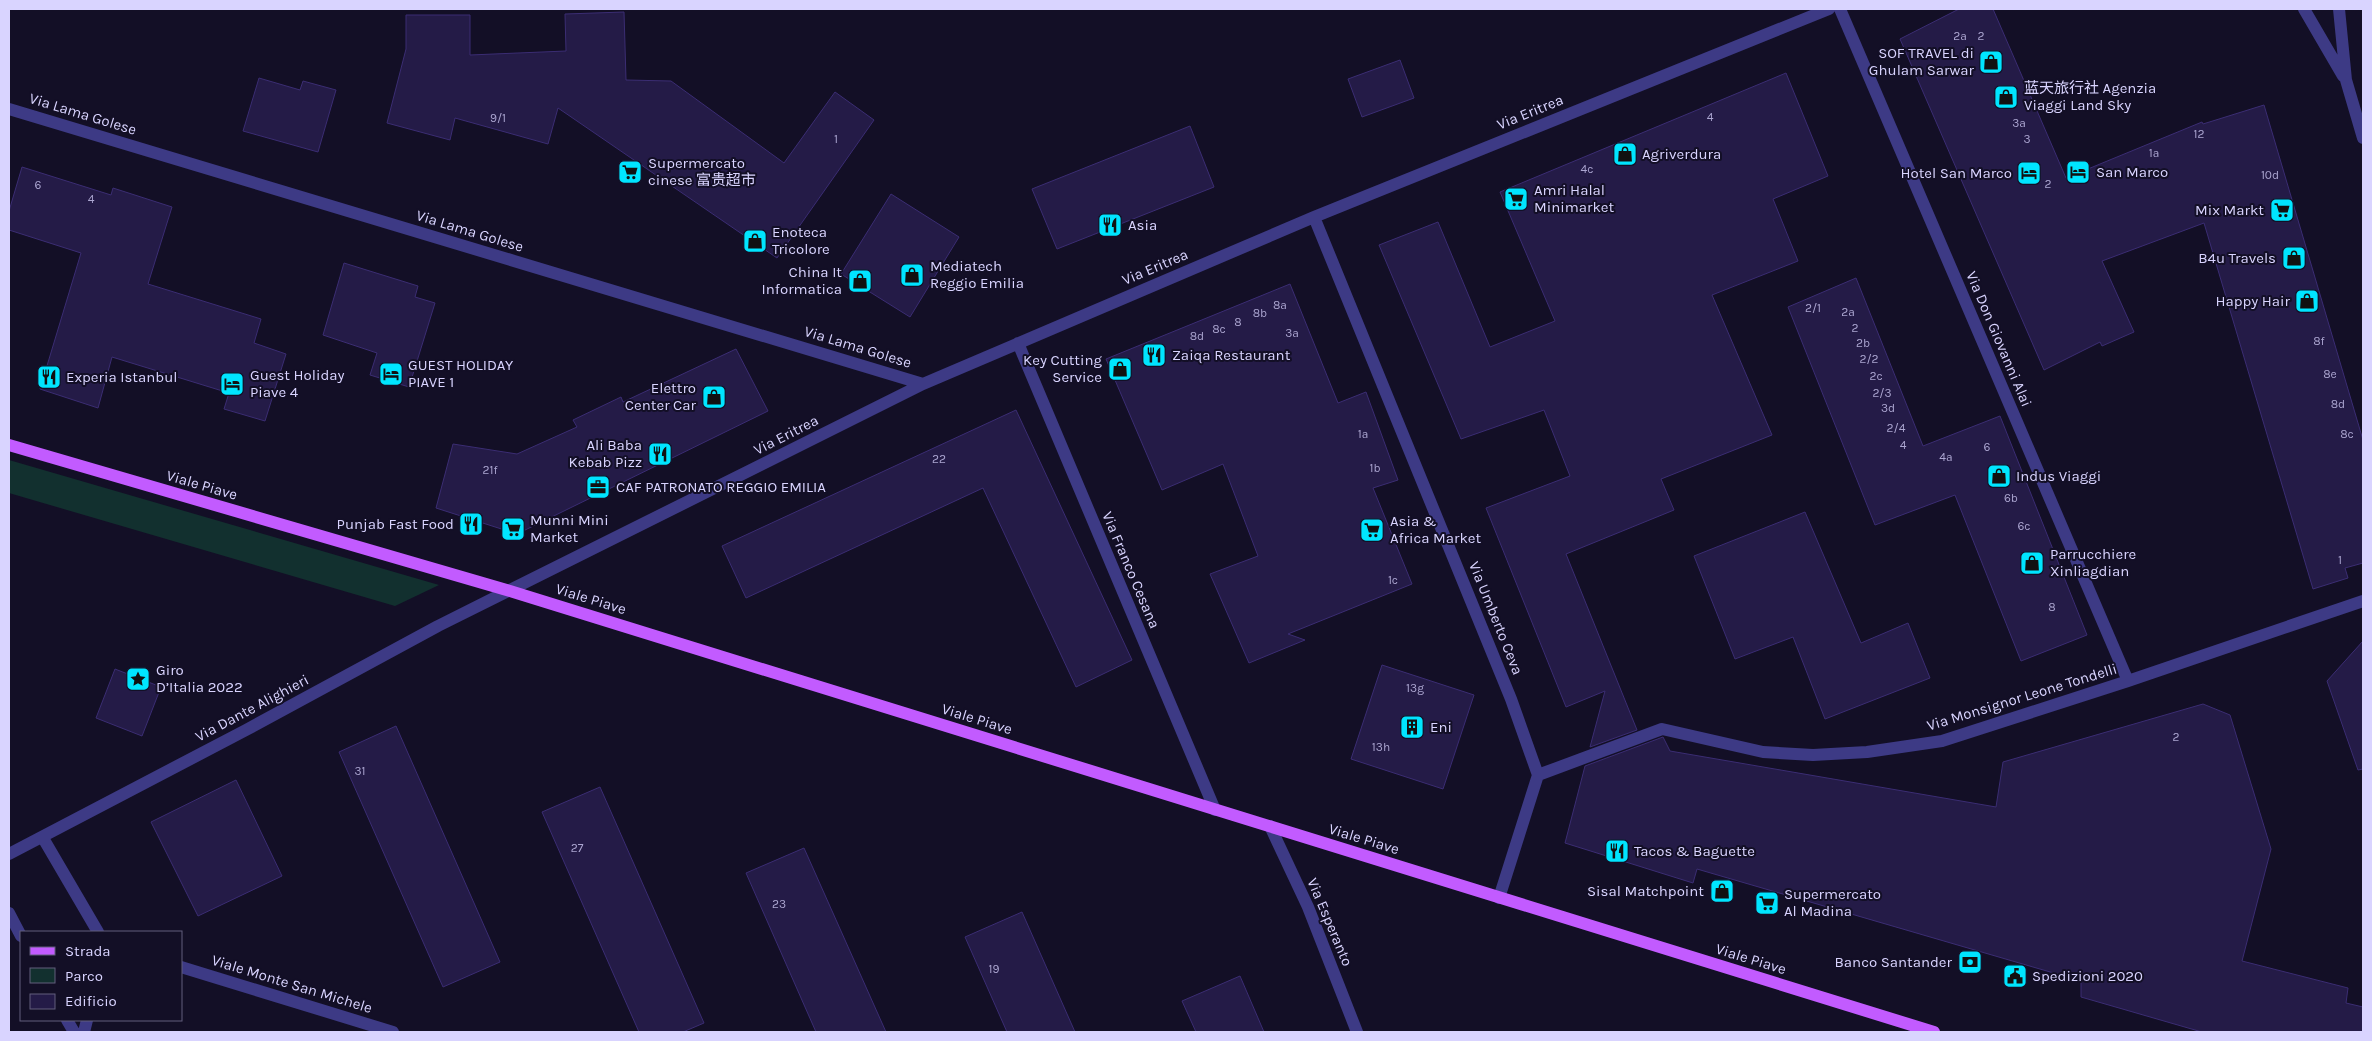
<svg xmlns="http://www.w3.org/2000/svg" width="2372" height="1041" font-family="Karla,'Noto Sans SC',sans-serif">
  <rect width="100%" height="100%" fill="#130f26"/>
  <path fill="#12302f" d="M9 460 439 585 395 606 9 493Z"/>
  <path fill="#241b47" stroke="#3b2d73" d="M1959 9H1993L2066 178 2202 122 2203 124 2264 105 2363 440V563L2345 568 2348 578 2313 589 2204 223 2102 261 2134 332 2102 346 2100 342 2044 370 1900 39Z
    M624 12 626 80 671 81 784 163 835 92 874 120 777 258 558 108 548 144 455 118 450 140 387 123 406 49V15H470V55L566 51 565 14Z
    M1400 60 1414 98 1362 117 1348 79Z
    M1786 73 1828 176 1773 199 1798 261 1712 295 1772 435 1661 479 1674 510 1566 554 1637 730 1590 747 1605 691 1566 707 1486 508 1570 476 1544 410 1461 439 1379 245 1438 222 1490 347 1555 321 1500 192Z
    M259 78 300 90 303 81 336 90 318 152 243 131Z
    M1190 126 1214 187 1057 249 1032 189Z
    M22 167 111 195 113 188 172 207 148 284 261 319 254 343 286 354 265 421 224 409 229 393 112 357 98 408 40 389 81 253 9 230V211Z
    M891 194 959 237 910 317 841 274Z
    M344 263 418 286 415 297 435 303 409 387 370 375 377 353 323 335Z
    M1856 278 1923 446 2000 416 2087 635 2021 661 1955 495 1875 525 1788 307Z
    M1290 284 1338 403 1366 392 1398 480 1373 488 1412 584 1288 634 1305 640 1249 663 1210 574 1258 556 1223 464 1162 490 1106 359Z
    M736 349 768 411 517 534 436 508 453 444 517 454 577 427 573 420 621 397 623 402Z
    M1016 410 1132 660 1076 687 983 488 746 598 722 546Z
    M1805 512 1861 643 1908 623 1930 678 1825 719 1793 637 1735 659 1694 556Z
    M2363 641V769L2358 770 2327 681Z
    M1382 665 1474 695 1443 789 1351 759Z
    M115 669 161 687 142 736 96 718Z
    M2203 704 2230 715 2271 849 2242 961 2348 988 2346 1003 2363 1007V1032H2202L2081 997V981L1697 869 1693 883 1565 843 1585 766 1663 737 1670 751 1996 807 2003 762Z
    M396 726 500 962 443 987 339 752Z
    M236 780 282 876 198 916 151 822Z
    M600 787 704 1023 683 1032H639L542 812Z
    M804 848 886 1032H816L746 873Z
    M1022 912 1075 1032H1007L965 937Z
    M1240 976 1264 1032H1196L1182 1001Z"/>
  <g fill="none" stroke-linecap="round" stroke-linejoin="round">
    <path stroke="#3d3a85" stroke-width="12" d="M1840 9 2128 681
      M2304 9 2343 76
      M2339 9 2346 80 2363 138
      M9 109 923 384
      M1314 217 1511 699 1538 775 1499 898
      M1018 343 1215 810
      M1538 775 1662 729 1763 752 1813 755 1867 752 1942 741 2128 681 2363 601
      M1270 826 1308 907 1357 1032
      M43 838 98 932
      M9 854 246 730 438 626 923 384 1314 217 1829 9
      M9 913 21 936
      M181 967 393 1032
      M67 1020 74 1032
      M84 1032 87 1020"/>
    <path stroke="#c25bff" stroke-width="12" d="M9 445 510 591 1934 1032"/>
  </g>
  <defs>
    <g id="shop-square" transform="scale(1.25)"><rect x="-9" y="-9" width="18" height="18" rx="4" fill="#00e5ff" stroke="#130f26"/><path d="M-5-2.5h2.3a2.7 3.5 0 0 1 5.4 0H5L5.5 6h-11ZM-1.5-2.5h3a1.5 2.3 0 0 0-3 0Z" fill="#111"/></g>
    <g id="supermarket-square" transform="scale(1.25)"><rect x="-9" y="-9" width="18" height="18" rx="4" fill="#00e5ff" stroke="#130f26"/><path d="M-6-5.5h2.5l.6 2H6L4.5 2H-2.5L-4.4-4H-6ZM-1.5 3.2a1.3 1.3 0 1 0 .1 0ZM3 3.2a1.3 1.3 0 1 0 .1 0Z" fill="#111"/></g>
    <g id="hotel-square" transform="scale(1.25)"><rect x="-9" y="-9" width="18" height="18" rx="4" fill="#00e5ff" stroke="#130f26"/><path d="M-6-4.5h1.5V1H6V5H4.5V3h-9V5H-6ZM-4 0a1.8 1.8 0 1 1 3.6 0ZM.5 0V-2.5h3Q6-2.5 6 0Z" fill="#111"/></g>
    <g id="restaurant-square" transform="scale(1.25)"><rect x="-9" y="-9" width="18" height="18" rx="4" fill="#00e5ff" stroke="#130f26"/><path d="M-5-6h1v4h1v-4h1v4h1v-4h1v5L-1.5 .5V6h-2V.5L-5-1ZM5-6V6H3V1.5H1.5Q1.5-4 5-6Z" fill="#111"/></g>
    <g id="office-square" transform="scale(1.25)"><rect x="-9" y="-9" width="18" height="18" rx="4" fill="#00e5ff" stroke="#130f26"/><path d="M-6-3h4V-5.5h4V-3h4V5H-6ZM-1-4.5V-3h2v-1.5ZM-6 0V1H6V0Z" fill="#111"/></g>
    <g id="sight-square" transform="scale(1.25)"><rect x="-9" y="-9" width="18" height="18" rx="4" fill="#00e5ff" stroke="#130f26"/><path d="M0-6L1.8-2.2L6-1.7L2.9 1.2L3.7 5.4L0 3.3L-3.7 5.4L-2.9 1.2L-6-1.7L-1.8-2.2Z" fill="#111"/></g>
    <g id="building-square" transform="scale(1.25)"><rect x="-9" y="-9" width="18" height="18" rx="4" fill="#00e5ff" stroke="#130f26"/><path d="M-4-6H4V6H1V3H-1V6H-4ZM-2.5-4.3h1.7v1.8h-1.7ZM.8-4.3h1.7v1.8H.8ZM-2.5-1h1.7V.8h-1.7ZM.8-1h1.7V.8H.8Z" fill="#111"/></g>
    <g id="bank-square" transform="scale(1.25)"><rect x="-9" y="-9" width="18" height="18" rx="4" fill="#00e5ff" stroke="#130f26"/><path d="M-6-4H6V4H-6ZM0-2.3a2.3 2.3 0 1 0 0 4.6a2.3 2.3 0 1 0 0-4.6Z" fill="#111"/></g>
    <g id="civic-square" transform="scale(1.25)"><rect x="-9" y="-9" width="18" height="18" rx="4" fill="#00e5ff" stroke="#130f26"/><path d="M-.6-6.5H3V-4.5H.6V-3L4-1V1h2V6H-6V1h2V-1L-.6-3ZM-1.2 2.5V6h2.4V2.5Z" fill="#111"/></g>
  </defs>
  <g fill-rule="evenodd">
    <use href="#shop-square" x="1991" y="62"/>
    <use href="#shop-square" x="2006" y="97"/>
    <use href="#shop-square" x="1625" y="154"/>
    <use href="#supermarket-square" x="630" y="172"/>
    <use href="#hotel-square" x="2078" y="172"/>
    <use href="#hotel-square" x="2029" y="173"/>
    <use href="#supermarket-square" x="1516" y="199"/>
    <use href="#supermarket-square" x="2282" y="210"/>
    <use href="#restaurant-square" x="1110" y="225"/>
    <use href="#shop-square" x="755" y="241"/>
    <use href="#shop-square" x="2294" y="258"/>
    <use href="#shop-square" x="912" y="275"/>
    <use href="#shop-square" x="860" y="281"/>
    <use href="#shop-square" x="2307" y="301"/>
    <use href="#restaurant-square" x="1154" y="355"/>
    <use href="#shop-square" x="1120" y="369"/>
    <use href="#hotel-square" x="391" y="374"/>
    <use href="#restaurant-square" x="49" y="377"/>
    <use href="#hotel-square" x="232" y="384"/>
    <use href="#shop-square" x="714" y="397"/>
    <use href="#restaurant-square" x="660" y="454"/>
    <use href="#shop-square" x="1999" y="476"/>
    <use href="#office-square" x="598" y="487"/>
    <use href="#restaurant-square" x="471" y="524"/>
    <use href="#supermarket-square" x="513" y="529"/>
    <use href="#supermarket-square" x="1372" y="530"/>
    <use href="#shop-square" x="2032" y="563"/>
    <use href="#sight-square" x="138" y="679"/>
    <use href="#building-square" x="1412" y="727"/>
    <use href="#restaurant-square" x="1617" y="851"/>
    <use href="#shop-square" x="1722" y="891"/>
    <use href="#supermarket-square" x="1767" y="903"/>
    <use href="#bank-square" x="1970" y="962"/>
    <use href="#civic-square" x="2015" y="976"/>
  </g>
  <g text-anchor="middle" stroke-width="4" stroke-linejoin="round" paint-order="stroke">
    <g font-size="12" fill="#aca6d1">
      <text x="1960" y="40">2a</text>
      <text x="1981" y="40">2</text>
      <text x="1710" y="121">4</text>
      <text x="498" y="122">9/1</text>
      <text x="2019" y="127">3a</text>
      <text x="2199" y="138">12</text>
      <text x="836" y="143">1</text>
      <text x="2027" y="143">3</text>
      <text x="2154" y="157">1a</text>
      <text x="1587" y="173">4c</text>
      <text x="2270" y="179">10d</text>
      <text x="2048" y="188">2</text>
      <text x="38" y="189">6</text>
      <text x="91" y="203">4</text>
      <text x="1280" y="309">8a</text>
      <text x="1813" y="312">2/1</text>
      <text x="1848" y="316">2a</text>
      <text x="1260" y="317">8b</text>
      <text x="1238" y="326">8</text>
      <text x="1855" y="332">2</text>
      <text x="1219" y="333">8c</text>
      <text x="1292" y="337">3a</text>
      <text x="1197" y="340">8d</text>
      <text x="2319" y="345">8f</text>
      <text x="1863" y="347">2b</text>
      <text x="1869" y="363">2/2</text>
      <text x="2330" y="378">8e</text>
      <text x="1876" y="380">2c</text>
      <text x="1882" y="397">2/3</text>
      <text x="2338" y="408">8d</text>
      <text x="1888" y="412">3d</text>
      <text x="1896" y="432">2/4</text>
      <text x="1363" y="438">1a</text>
      <text x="2347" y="438">8c</text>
      <text x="1903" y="449">4</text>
      <text x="1987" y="451">6</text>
      <text x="1946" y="461">4a</text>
      <text x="939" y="463">22</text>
      <text x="1375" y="472">1b</text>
      <text x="490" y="474">21f</text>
      <text x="2011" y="502">6b</text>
      <text x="2024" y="530">6c</text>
      <text x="2340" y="564">1</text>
      <text x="1393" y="584">1c</text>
      <text x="2052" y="611">8</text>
      <text x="1415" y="692">13g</text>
      <text x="2176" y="741">2</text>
      <text x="1381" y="751">13h</text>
      <text x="360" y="775">31</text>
      <text x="577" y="852">27</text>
      <text x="779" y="908">23</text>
      <text x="994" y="973">19</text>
    </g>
    <g font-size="15" fill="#d9d4ff" stroke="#130f26" text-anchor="start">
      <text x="1974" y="58" text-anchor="end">SOF TRAVEL di<tspan x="1974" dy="17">Ghulam Sarwar</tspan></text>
      <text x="2024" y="93">蓝天旅行社 Agenzia<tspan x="2024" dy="17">Viaggi Land Sky</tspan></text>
      <text x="1642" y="159">Agriverdura</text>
      <text x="648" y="168">Supermercato<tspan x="648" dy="17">cinese 富贵超市</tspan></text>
      <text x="2096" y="177">San Marco</text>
      <text x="2012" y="178" text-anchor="end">Hotel San Marco</text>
      <text x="1534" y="195">Amri Halal<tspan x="1534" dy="17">Minimarket</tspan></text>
      <text x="2264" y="215" text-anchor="end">Mix Markt</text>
      <text x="1128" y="230">Asia</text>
      <text x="772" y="237">Enoteca<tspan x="772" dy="17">Tricolore</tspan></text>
      <text x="2276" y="263" text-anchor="end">B4u Travels</text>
      <text x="930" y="271">Mediatech<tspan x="930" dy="17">Reggio Emilia</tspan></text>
      <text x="842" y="277" text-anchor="end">China It<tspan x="842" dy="17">Informatica</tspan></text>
      <text x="2290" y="306" text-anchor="end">Happy Hair</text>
      <text x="1172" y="360">Zaiqa Restaurant</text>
      <text x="1102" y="365" text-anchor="end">Key Cutting<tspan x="1102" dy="17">Service</tspan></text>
      <text x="408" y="370">GUEST HOLIDAY<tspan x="408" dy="17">PIAVE 1</tspan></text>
      <text x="250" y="380">Guest Holiday<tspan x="250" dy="17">Piave 4</tspan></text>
      <text x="66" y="382">Experia Istanbul</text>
      <text x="696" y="393" text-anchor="end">Elettro<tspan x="696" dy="17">Center Car</tspan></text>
      <text x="642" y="450" text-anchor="end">Ali Baba<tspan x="642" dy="17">Kebab Pizz</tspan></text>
      <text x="2016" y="481">Indus Viaggi</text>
      <text x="616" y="492">CAF PATRONATO REGGIO EMILIA</text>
      <text x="530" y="525">Munni Mini<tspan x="530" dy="17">Market</tspan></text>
      <text x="1390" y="526">Asia &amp;<tspan x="1390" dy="17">Africa Market</tspan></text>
      <text x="454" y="529" text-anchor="end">Punjab Fast Food</text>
      <text x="2050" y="559">Parrucchiere<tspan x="2050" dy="17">Xinliagdian</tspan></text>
      <text x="156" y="675">Giro<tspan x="156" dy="17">D’Italia 2022</tspan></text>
      <text x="1430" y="732">Eni</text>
      <text x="1634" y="856">Tacos &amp; Baguette</text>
      <text x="1704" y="896" text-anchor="end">Sisal Matchpoint</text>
      <text x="1784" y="899">Supermercato<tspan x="1784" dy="17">Al Madina</tspan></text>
      <text x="1952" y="967" text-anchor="end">Banco Santander</text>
      <text x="2032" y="981">Spedizioni 2020</text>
    </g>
    <g font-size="15" fill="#d9d4ff" stroke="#130f26">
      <text transform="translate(1530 112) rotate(-22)" y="5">Via Eritrea</text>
      <text transform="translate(83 114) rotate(17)" y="5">Via Lama Golese</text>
      <text transform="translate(470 231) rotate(17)" y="5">Via Lama Golese</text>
      <text transform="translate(1155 267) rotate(-23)" y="5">Via Eritrea</text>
      <text transform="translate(1999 339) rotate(67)" y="5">Via Don Giovanni Alai</text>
      <text transform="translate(858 347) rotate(17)" y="5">Via Lama Golese</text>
      <text transform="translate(786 435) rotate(-27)" y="5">Via Eritrea</text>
      <text transform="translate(202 485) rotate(16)" y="5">Viale Piave</text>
      <text transform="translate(1131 570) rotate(67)" y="5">Via Franco Cesana</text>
      <text transform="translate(591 599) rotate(17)" y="5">Viale Piave</text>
      <text transform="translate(1496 618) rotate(68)" y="5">Via Umberto Ceva</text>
      <text transform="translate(2022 697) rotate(-17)" y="5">Via Monsignor Leone Tondelli</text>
      <text transform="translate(252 708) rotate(-28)" y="5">Via Dante Alighieri</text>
      <text transform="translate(977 719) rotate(17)" y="5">Viale Piave</text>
      <text transform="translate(1364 839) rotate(17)" y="5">Viale Piave</text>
      <text transform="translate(1330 922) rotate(67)" y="5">Via Esperanto</text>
      <text transform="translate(1751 959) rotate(17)" y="5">Viale Piave</text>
      <text transform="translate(292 984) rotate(17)" y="5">Viale Monte San Michele</text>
    </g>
  </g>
  <rect width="2372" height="1041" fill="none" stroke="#d9d4ff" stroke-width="20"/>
  <rect x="20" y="931" width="162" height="90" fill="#130f26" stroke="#625e7d"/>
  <rect x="30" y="947" width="25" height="8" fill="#c25bff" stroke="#625e7d"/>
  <text x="65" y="956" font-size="15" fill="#d9d4ff">Strada</text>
  <rect x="30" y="968" width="25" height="15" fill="#12302f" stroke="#625e7d"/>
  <text x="65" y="981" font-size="15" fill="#d9d4ff">Parco</text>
  <rect x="30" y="994" width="25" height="15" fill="#241b47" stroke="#625e7d"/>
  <text x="65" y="1006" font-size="15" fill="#d9d4ff">Edificio</text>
</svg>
